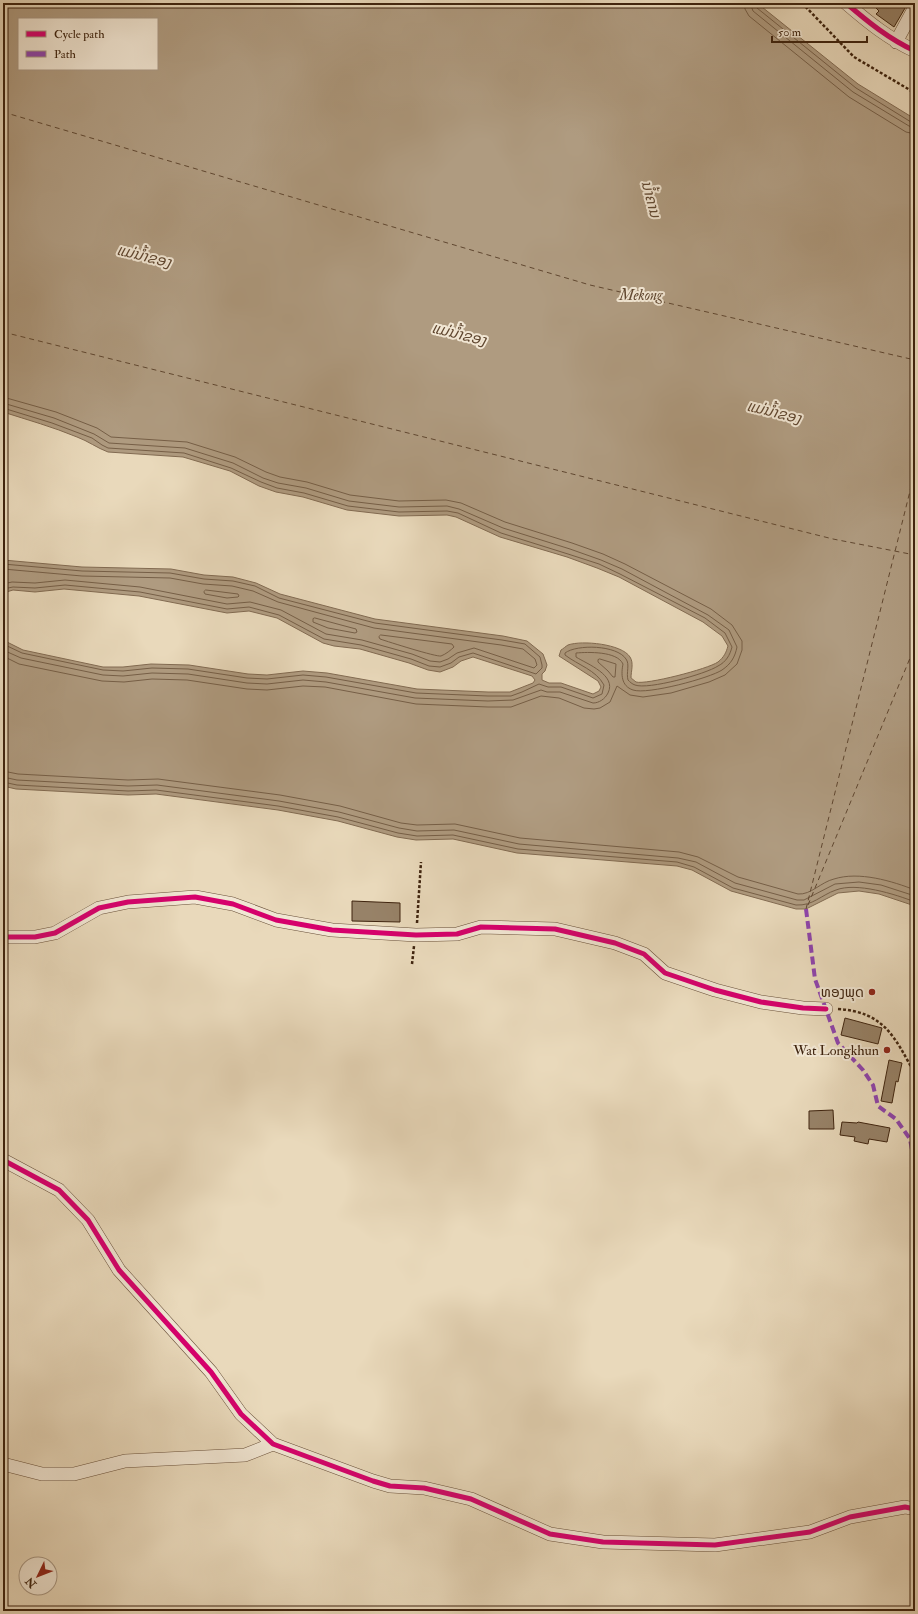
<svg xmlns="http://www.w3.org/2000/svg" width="918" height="1614" font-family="'IM FELL Double Pica','Noto Sans Lao',serif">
  <rect width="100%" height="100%" fill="#e9d9bb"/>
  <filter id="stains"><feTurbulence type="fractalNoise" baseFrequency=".005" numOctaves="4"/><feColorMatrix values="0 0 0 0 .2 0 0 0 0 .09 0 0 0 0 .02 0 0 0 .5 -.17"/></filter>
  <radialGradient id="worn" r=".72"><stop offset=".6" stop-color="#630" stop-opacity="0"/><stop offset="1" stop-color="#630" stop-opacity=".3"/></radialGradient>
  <path fill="#af9b80" stroke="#826b52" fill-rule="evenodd" d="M3 3H757L858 84 915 119V906L879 894 859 891 838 893 806 909H796L731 891 692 870 677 866 517 853 453 839 416 840 397 837 338 821 278 810 156 794 128 795 16 789 3 786V640L23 650 103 667H123L151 664 189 665 248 674 267 675 303 671 327 673 417 689 488 692H510L533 683 535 680 532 676 473 657 461 661 453 667 440 672 428 670 409 663 360 649 334 646 323 643 277 618 249 611 227 613 139 596 64 589 35 592 13 590 3 593V560L82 567 171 569 204 575 233 577 256 583 280 594 375 619 503 636 527 641 543 654 547 665 545 671 542 674V680L549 683H561L593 694 599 691 601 687 598 681 559 656 561 650C563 649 566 646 568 645 582 640 622 644 630 657 634 663 631 671 631 678 631 678 635 681 636 682 646 685 708 669 718 662 724 657 726 653 728 646L722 636 703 622 619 577 597 568 567 557 500 537 456 517 447 515 399 516 347 510 303 497 276 492 259 486 230 471 183 457 108 452C97 448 88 441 77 437 53 427 28 420 3 412ZM19 19H157V69H19Z"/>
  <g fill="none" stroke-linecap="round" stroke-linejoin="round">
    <path stroke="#765f47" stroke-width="1" d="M744 3 745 9 749 16 849 97 906 132 915 134
      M750 3 753 11 853 92 909 126 915 128
      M755 3 757 8 856 88 911 122 915 123
      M3 397 56 412 97 428 111 437 187 442 235 457 266 472 280 477 307 482 350 495 399 501 446 500 461 503 505 522 572 543 603 554 625 564 711 609 732 625 742 641V650L737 664 725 675 709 682 671 693 643 697 630 695 617 686 610 702 600 708 594 709 584 708 559 698 541 696 511 707H488L416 704 325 687 303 686 267 690 247 689 187 680 152 679 124 682 102 681 19 664 3 656
      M3 403 54 418 94 434 109 443 185 448 233 463 263 478 278 483 306 488 349 501 399 507 447 506 459 509 503 528 570 549 601 560 622 569 708 615 729 630 737 647C735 657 731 664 722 670 710 678 647 695 633 690 621 686 621 674 623 664 617 651 588 652 576 653V657C587 664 617 675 608 693 605 699 599 703 593 703L560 692H547L541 690 513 700 488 701 415 698 326 682 303 680 267 684 247 683 188 674 152 673 123 676 103 675 21 658 3 650
      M3 408 52 423 92 438 102 445 108 448 184 453 231 468 261 482 277 488 304 493 348 506 399 512 447 511 458 513 501 533 568 554 599 564 620 574 705 618 725 633 732 647C730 655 726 662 718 666 706 674 648 690 635 685 632 684 630 682 628 680 626 673 630 664 626 659 617 645 577 644 565 653V655C578 665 596 670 604 685L602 694 593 698 561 687H548L539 684 522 692 511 696H488L416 693 326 677 303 675 267 679 247 678 188 669 152 668 123 671 103 670 22 653 3 644
      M3 564 82 571 170 573 204 579 233 581 255 586 279 598 375 623 502 640 525 644 540 657 542 665V668L536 674 473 653 459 657 451 663 440 667 429 666 411 659 361 645 324 639 279 615 249 607 227 609 140 592 65 585 35 588 13 587 3 589
      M3 569 82 576 170 578 203 584 232 586 253 591 278 602 374 628 501 645 523 649 535 659 537 665 534 668 474 648 457 653 448 659 440 662 430 661 412 654 362 640 326 634 281 610 250 602 227 604 140 587 65 580 35 583 12 582 3 584
      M206 590 238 594 239 596 238 597 227 598 205 594 204 592Z
      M315 618 356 629 357 632 355 633 328 628 313 622V619Z
      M381 635 452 644 454 647C451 650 446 654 441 656 436 657 389 642 380 639L379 637Z
      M600 659 616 664 615 677H613L608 671 598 662V660Z
      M3 771 18 774 128 780 158 779 280 795 340 806 401 823 417 825 455 824 520 838 679 852 698 857 738 877 798 894C811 895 821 882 834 879 859 871 892 881 915 890
      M3 777 17 780 128 786 157 785 279 801 339 812 399 828 417 831 454 830 519 844 678 858 696 862 735 883 797 900H804L835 884 859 882 881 885 915 896
      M3 782 17 785 128 791 156 790 278 806 338 817 398 833 417 836 453 835 518 849 677 862 694 867 733 888 796 905C813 906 821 895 836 890 856 882 895 894 915 902"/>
    <path stroke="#604730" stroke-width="1" stroke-dasharray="5 4" stroke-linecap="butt" d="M3 112 590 285 915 360
      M3 332 833 539 915 555
      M808 905 915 646
      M806 909 915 471"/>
  </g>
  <path fill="#978268" stroke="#3e230e" d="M871 3H908L894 27 876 14 879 11Z
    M352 901 400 903V922L352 921Z
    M845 1018 882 1028 878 1044 841 1035Z
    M889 1060 902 1063 898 1082 896 1081 892 1103 881 1101Z
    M833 1110 834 1129H809V1111Z
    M842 1122 857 1123 858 1122 890 1128 887 1142 869 1139 868 1144 854 1141 855 1137 840 1135Z"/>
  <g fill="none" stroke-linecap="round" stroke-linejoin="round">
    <g stroke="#695039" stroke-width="14">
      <path id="minor" d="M846 3C868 22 889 39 915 51
        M896 42 915 7
        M3 937H35L55 933 99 908 128 902 195 897 233 904 276 920 332 930 416 935 457 934 481 927 555 929 615 943 644 954 665 973 715 990 761 1002 803 1008 826 1009
        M3 1160 59 1190 88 1220 119 1270 211 1372 241 1414 273 1444 373 1481 390 1486 424 1488 471 1499 550 1534 603 1542 715 1545 810 1532 850 1517 905 1507 915 1509
        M3 1464 42 1474H74L125 1461 245 1455 273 1444"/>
    </g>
    <path stroke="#3e230e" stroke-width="2.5" stroke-dasharray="3 2" stroke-linecap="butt" d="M802 3 854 57 915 93
      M417 923 421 862
      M412 964 414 946
      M838 1009C885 1012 895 1038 915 1074"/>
    <use href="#minor" stroke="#f1e6d3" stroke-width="13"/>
    <path stroke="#8e44ad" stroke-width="4" stroke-dasharray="8 4" stroke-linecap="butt" d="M806 909 815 979 838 1043 863 1070 873 1085 878 1106 896 1119 910 1139 915 1167"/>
    <g stroke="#f1e6d3" stroke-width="8">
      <path id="cycleway" d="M846 3C868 22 889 39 915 51
        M3 937H35L55 933 99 908 128 902 195 897 233 904 276 920 332 930 416 935 457 934 481 927 555 929 615 943 644 954 665 973 715 990 761 1002 803 1008 826 1009
        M3 1160 59 1190 88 1220 119 1270 211 1372 241 1414 273 1444 373 1481 390 1486 424 1488 471 1499 550 1534 603 1542 715 1545 810 1532 850 1517 905 1507 915 1509"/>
    </g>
    <use href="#cycleway" stroke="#d6006c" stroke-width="5"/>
  </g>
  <g fill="#8f2418" stroke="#f1e6d3" stroke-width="1.5">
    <circle cx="872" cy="992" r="4"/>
    <circle cx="887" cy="1050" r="4"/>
  </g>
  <g text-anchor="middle" stroke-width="4" stroke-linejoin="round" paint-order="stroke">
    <g font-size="14" fill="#3e230e" stroke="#f1e6d3" text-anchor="end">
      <text x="864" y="997">ທອງພຸດ</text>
      <text x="879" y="1055">Wat Longkhun</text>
    </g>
    <g font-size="15" font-style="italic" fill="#604730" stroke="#f1e6d3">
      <text transform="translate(651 199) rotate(75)" y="5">ນ້ຳຄານ</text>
      <text transform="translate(144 256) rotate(14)" y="5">ແມ່ນ້ຳຂອງ</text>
      <text x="641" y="300">Mekong</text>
      <text transform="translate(459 334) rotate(14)" y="5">ແມ່ນ້ຳຂອງ</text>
      <text transform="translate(774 412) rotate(14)" y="5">ແມ່ນ້ຳຂອງ</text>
    </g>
  </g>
  <rect width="918" height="1614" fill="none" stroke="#e9d9bb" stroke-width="16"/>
  <rect x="4" y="4" width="910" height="1606" fill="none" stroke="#3e230e" stroke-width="2"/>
  <rect x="8" y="8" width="902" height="1598" fill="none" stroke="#3e230e"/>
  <rect x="18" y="18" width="140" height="52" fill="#f1e6d3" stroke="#a99884"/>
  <rect x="26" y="31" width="20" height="6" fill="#d6006c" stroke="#a99884"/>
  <text x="54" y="38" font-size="12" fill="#3e230e">Cycle path</text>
  <rect x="26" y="51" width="20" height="6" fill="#8e44ad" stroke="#a99884"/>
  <text x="54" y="58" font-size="12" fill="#3e230e">Path</text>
  <g transform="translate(38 1576) rotate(227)"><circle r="19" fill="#f1e6d3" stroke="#a99884"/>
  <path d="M0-3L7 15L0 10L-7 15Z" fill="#8f2418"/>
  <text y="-6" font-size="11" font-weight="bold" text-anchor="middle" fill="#3e230e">N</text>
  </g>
  <path d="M772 36v6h95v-6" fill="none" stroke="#3e230e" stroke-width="2"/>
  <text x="778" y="36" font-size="12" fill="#3e230e" stroke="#f1e6d3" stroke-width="3" paint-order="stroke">50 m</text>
  <rect width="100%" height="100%" filter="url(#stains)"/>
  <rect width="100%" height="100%" fill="url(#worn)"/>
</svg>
